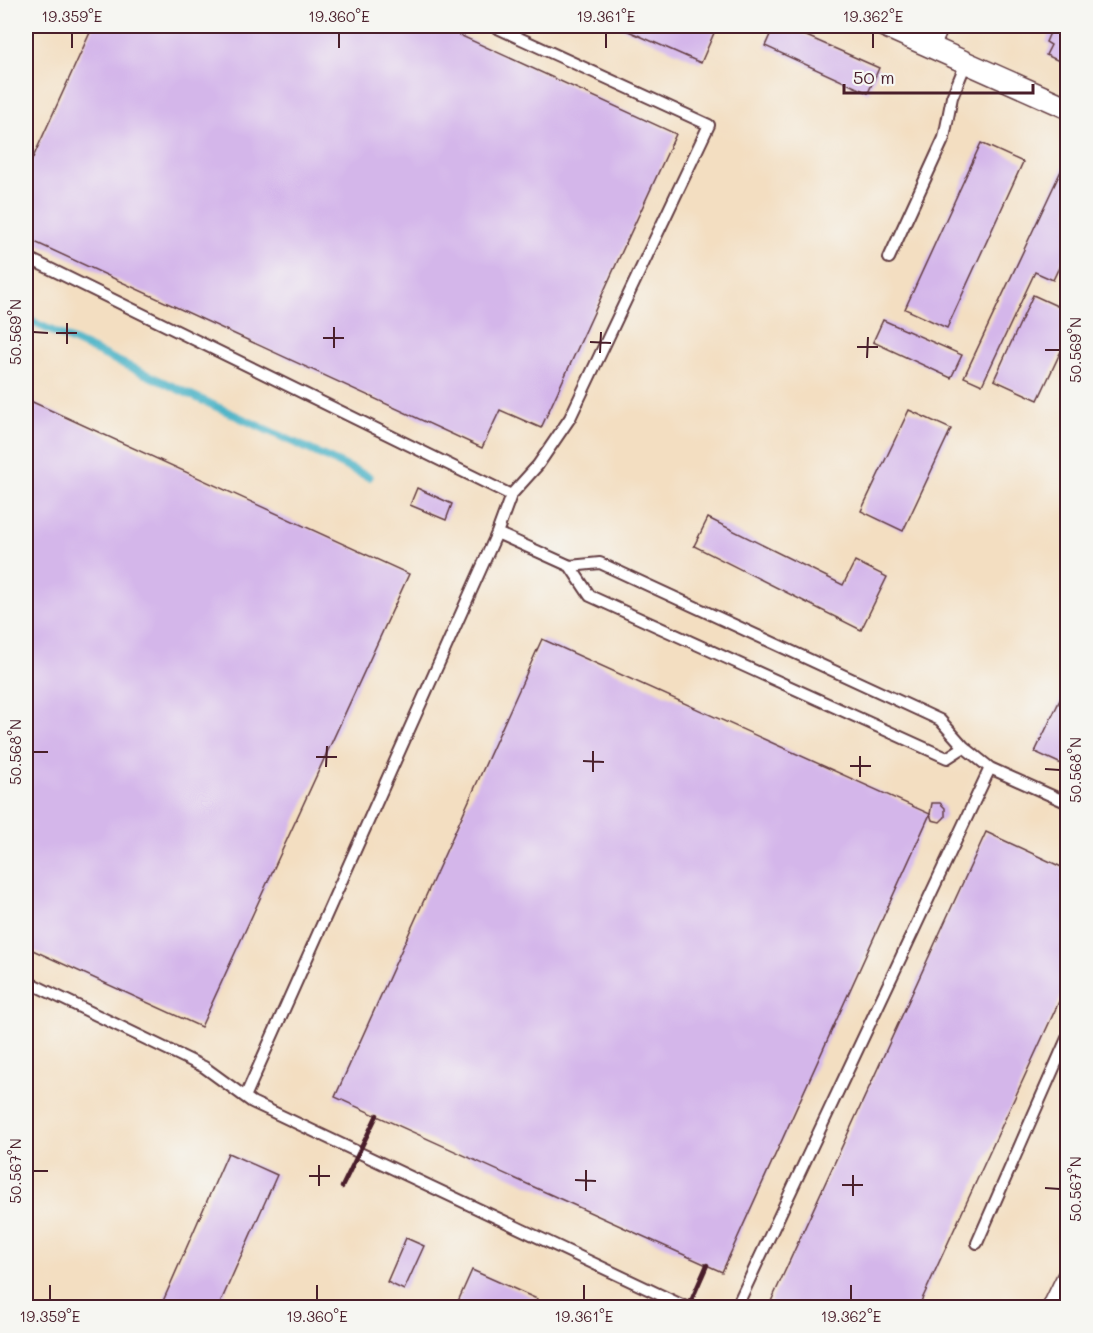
<svg xmlns="http://www.w3.org/2000/svg" width="1093" height="1333" font-family="Mali,sans-serif">
  <rect width="100%" height="100%" fill="#f6f6f2"/>
  <filter id="ink" filterUnits="userSpaceOnUse"><feTurbulence type="fractalNoise" baseFrequency=".0167" numOctaves="2"/><feDisplacementMap in="SourceGraphic" scale="12" xChannelSelector="R" yChannelSelector="G"/><feConvolveMatrix kernelMatrix="1 2 1 2 8 2 1 2 1" color-interpolation-filters="sRGB"/></filter>
  <filter id="wash" filterUnits="userSpaceOnUse"><feTurbulence type="fractalNoise" baseFrequency=".008" numOctaves="4" result="noise"/><feDisplacementMap in="SourceGraphic" scale="24" xChannelSelector="R" yChannelSelector="G"/><feGaussianBlur stdDeviation="1.35" result="paint"/><feColorMatrix in="noise" values="0 0 0 0 0 0 0 0 0 0 0 0 0 0 0 0 0 1.4 0 .05"/><feComposite in="paint" operator="in"/></filter>
  <g filter="url(#wash)">
    <rect width="100%" height="100%" fill="#f3dec1"/>
    <g fill="none" stroke-linecap="round" stroke-linejoin="round">
      <path stroke="#48b2c6" stroke-width="8" d="M26 319 369 477"/>
    </g>
    <g id="blocks">
      <path fill="#d4b6ea" d="M93 26H440L676 134 541 428 500 410 482 448 26 238V173Z
        M617 26H717L701 63Z
        M774 26H784L879 68 868 93 765 46Z
        M1060 26H1068V65L1046 55 1051 45 1046 42 1052 28 1057 31Z
        M981 143 1023 162 947 328 905 309Z
        M1068 156V248L1053 280 1035 272 982 385 964 377Z
        M1033 295 1068 311V336L1038 400 994 380Z
        M883 320 962 355 951 378 873 342Z
        M26 399 409 574 201 1027 26 947Z
        M909 410 951 429 903 531 861 511Z
        M417 488 452 504 446 520 410 505Z
        M708 518 843 585 855 561 887 577 861 630 694 546Z
        M542 639 930 814 722 1272 335 1097Z
        M1068 683V767L1035 752Z
        M932 803H940L945 808V817L940 822 932 820 930 814Z
        M986 832 1068 870V982L918 1308H768Z
        M228 1153 277 1175 218 1308H160Z
        M406 1238 424 1246 404 1290 387 1282Z
        M472 1270 537 1299 534 1308H455Z"/>
    </g>
  </g>
  <g filter="url(#ink)">
    <use href="#blocks" fill-opacity="0" stroke="#633c42" stroke-width="1.5"/>
    <g fill="none" stroke-linecap="round" stroke-linejoin="round">
      <g stroke="#633c42" stroke-width="14">
        <path id="lane" d="M493 26 709 125 570 418 538 465 511 495
          M26 31 28 26
          M26 257 511 495 497 533
          M889 258 944 138 952 97 966 63
          M570 566 600 563 940 720 964 747 990 768 1068 803
          M26 981 204 1067 252 1102 688 1308
          M245 1097 497 533 570 566 590 596 947 758 964 747
          M977 1243 1068 1036
          M736 1308 990 768"/>
      </g>
      <g stroke="#633c42" stroke-width="24">
        <path id="street" d="M884 26 1068 108
          M929 46 938 26
          M1053 1308 1068 1277"/>
      </g>
      <use href="#lane" stroke="#fff" stroke-width="10"/>
      <use href="#street" stroke="#fff" stroke-width="21"/>
      <path stroke="#4a1f2b" stroke-width="4.5" d="M342 1187 377 1115
        M688 1308 707 1265"/>
    </g>
  </g>
  <path fill="none" stroke="#4a1f2b" stroke-width="2" d="M72 48V33M339 48V33M606 48V33M873 48V33M33 332 48 333M56 333H77M323 338H344M590 342 611 343M67 344V323M857 347H878M334 348V327M1045 350H1060M600 353 601 332M867 358 868 337M33 752H48M316 757H337M583 761 604 762M850 766H871M326 767 327 746M1045 769 1060 770M593 772V751M860 777V756M33 1171H48M309 1176H330M575 1180 596 1181M842 1185H863M319 1186V1165M1045 1188 1060 1189M586 1191V1170M853 1196V1175M50 1300V1285M317 1300V1285M584 1300V1285M851 1300V1285"/>
  <rect width="1093" height="1333" fill="none" stroke="#f6f6f2" stroke-width="66"/>
  <path d="M844 84v9h189v-9" fill="none" stroke="#4a1f2b" stroke-width="3"/>
  <text x="853" y="84" font-size="18" fill="#4a1f2b" stroke="#f6f6f2" stroke-width="4.5" paint-order="stroke">50 m</text>
  <rect x="33" y="33" width="1027" height="1267" fill="none" stroke="#4a1f2b" stroke-width="2"/>
  <g font-size="15" text-anchor="middle" fill="#4a1f2b">
    <text x="72" y="22">19.359°E</text>
    <text x="339" y="22">19.360°E</text>
    <text x="606" y="22">19.361°E</text>
    <text x="873" y="22">19.362°E</text>
    <text transform="translate(16 332) rotate(-90)" y="5">50.569°N</text>
    <text transform="translate(1076 350) rotate(-90)" y="5">50.569°N</text>
    <text transform="translate(16 752) rotate(-90)" y="5">50.568°N</text>
    <text transform="translate(1076 770) rotate(-90)" y="5">50.568°N</text>
    <text transform="translate(16 1171) rotate(-90)" y="5">50.567°N</text>
    <text transform="translate(1076 1189) rotate(-90)" y="5">50.567°N</text>
    <text x="50" y="1322">19.359°E</text>
    <text x="317" y="1322">19.360°E</text>
    <text x="584" y="1322">19.361°E</text>
    <text x="851" y="1322">19.362°E</text>
  </g>
</svg>
